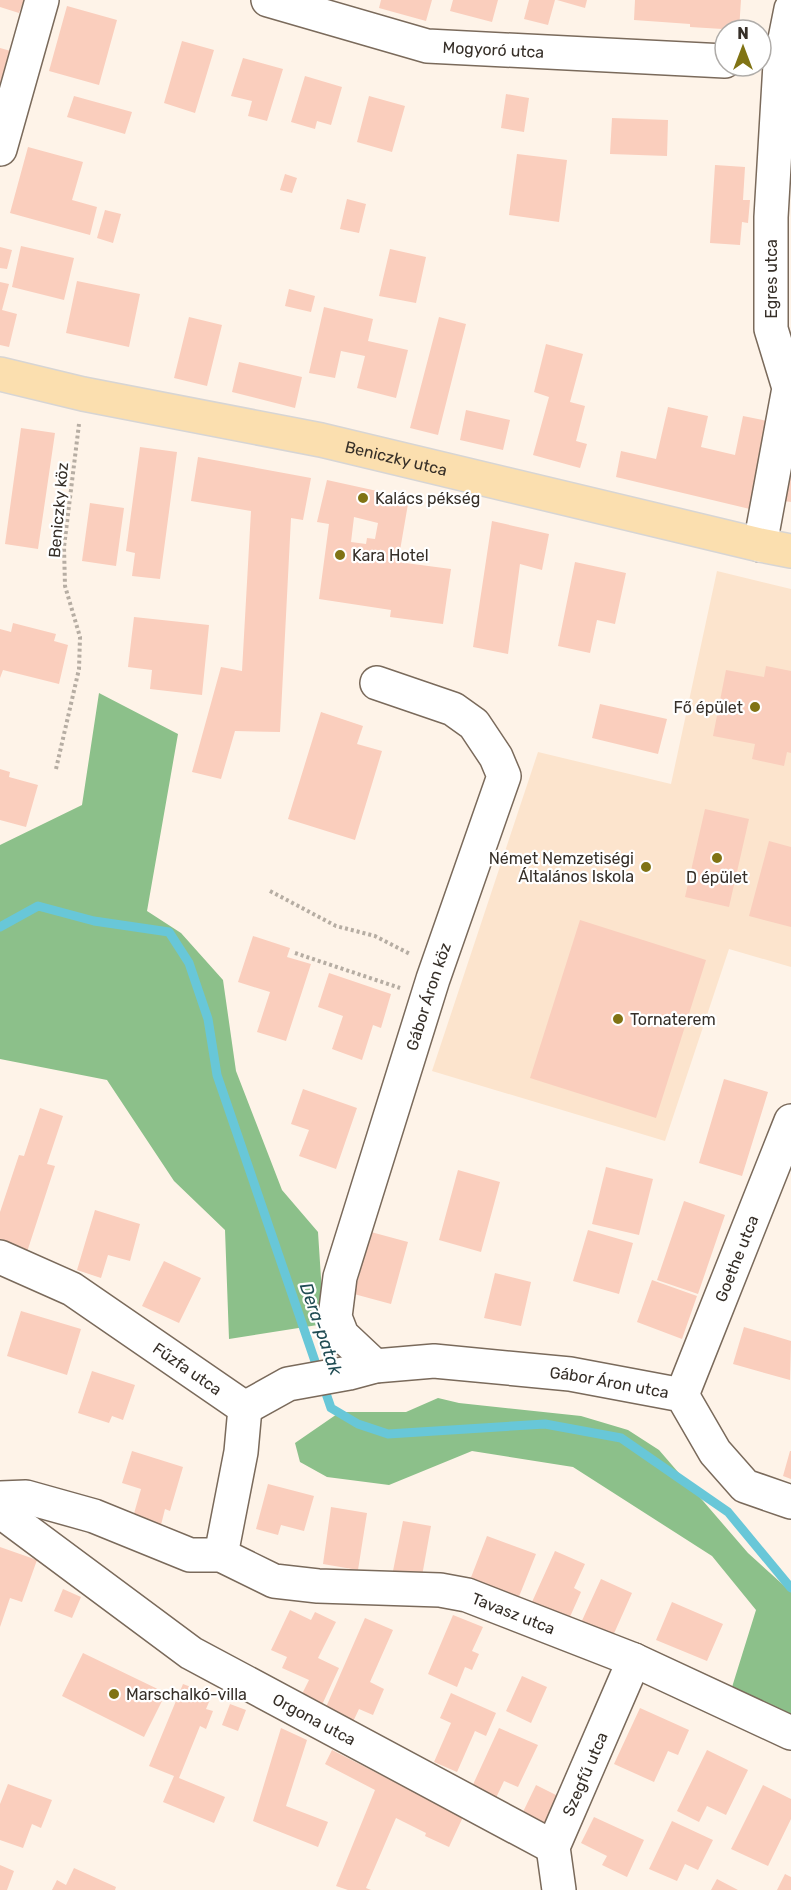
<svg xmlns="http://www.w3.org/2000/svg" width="791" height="1890" font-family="Rubik,sans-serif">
  <rect width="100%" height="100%" fill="#fef3e8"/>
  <path fill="#fce4cd" d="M717 571 791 589V967L729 949 665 1141 432 1071 538 752 671 784Z"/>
  <path fill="#8cc08a" d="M99 693 178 734 147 911 181 933 223 980 236 1071 282 1190 318 1232 324 1324 229 1339 225 1230 174 1181 107 1080 0 1059V845L82 805Z
    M438 1398 459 1403 581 1416 628 1430 659 1450 748 1553 791 1592V1741L728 1700 756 1610 712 1556 573 1467 472 1451 389 1485 327 1477 300 1462 295 1443 340 1412H406Z"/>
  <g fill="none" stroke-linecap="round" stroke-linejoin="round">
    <path stroke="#68c7d8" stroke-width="9" d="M0 927 38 906 94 921 169 932 189 963 208 1019 217 1075 331 1408 358 1424 388 1434 545 1424 621 1438 728 1512 791 1588"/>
  </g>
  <path fill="#facebd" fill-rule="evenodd" d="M0 0H24L19 13 0 7Z
    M381 0H432L426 21 379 8Z
    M453 0H498L492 22 450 11Z
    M529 0H555L548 25 524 19Z
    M557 0H587L585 8Z
    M635 0H741L739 30 690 27V24L634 20Z
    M67 6 117 20 99 85 49 71Z
    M182 41 214 50 195 113 164 103Z
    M0 48 11 51 1 86H0Z
    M243 58 283 69 267 121 248 116 252 101 231 96Z
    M305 76 342 87 331 125 317 121 315 129 291 122Z
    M506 94 529 98 524 132 501 128Z
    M74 96 132 112 125 134 67 117Z
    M369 96 405 106 392 152 357 142Z
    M612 118 668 120 667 156 610 154Z
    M28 147 83 162 72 200 97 207 90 235 10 213Z
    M517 154 567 160 559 222 509 215Z
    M715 165 745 167 743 200H750L748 223 742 222 740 245 710 243Z
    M285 174 297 178 292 193 280 190Z
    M347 199 366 204 359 233 340 229Z
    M105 210 121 214 113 243 97 238Z
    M21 246 74 258 64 300 12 287Z
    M0 247 12 250 7 269 0 268Z
    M390 249 426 257 416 303 379 296Z
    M77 281 140 294 129 347 66 333Z
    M0 282 9 284 2 310 17 314 9 347 0 345Z
    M289 289 315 296 311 312 285 306Z
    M324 307 373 319 368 341 408 350 396 398 357 388 365 356 341 351 335 378 309 373Z
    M189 317 222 325 207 386 174 378Z
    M439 317 466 324 438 435 410 428Z
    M546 344 583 354 570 402 585 406 576 441 587 444 580 468 533 455 549 397 534 392Z
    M239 362 302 377 295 408 232 392Z
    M668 407 708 416 701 447 735 455 743 416 772 422 754 510 616 477 621 451 656 459Z
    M466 410 510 420 503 450 460 440Z
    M21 428 55 433 38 549 5 544Z
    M791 435V502L777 500Z
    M140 447 177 452 160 579 132 576 135 553 126 551Z
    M198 457 311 478 303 520 291 518 280 732 235 731 221 779 192 772 221 667 242 671 251 511 191 501Z
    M327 480 409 498 398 562 451 569 443 624 390 617 391 610 319 599 329 524 317 522ZM354 517 378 523 375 539 367 538 366 544 351 542Z
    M90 503 124 508 116 566 82 561Z
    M492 521 549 534 542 570 520 564 508 654 473 647Z
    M575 562 626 573 615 624 597 620 590 653 558 646Z
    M134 617 209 625 202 695 150 689 152 670 128 667Z
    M13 623 56 634 54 641 68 645 59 684 3 670 0 678V629L11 632Z
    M766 666 791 671V753L787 752 784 766 752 759 755 744 713 736 726 670 764 677Z
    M600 704 667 719 658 754 592 738Z
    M321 712 363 726 357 744 382 751 355 840 288 819Z
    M0 769 10 772 9 777 38 785 26 827 0 820Z
    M705 809 749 819 729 907 685 897Z
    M769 841 791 847V927L749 916Z
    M580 920 706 960 656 1118 530 1078Z
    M253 936 290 948 287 957 311 964 286 1041 257 1032 270 992 238 982Z
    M329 973 391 994 381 1028 373 1025 362 1060 332 1049 343 1016 318 1007Z
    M724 1079 768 1092 742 1176 699 1163Z
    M303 1089 357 1108 336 1169 299 1156 309 1130 291 1124Z
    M40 1108 63 1116 47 1164 55 1166 27 1252 0 1243V1212L19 1155 24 1156Z
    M606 1167 653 1179 639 1235 592 1224Z
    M458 1170 500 1182 481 1252 439 1240Z
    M684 1201 725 1215 698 1294 657 1280Z
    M95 1210 140 1224 130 1261 108 1255 101 1278 77 1270Z
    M588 1230 633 1243 619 1294 573 1281Z
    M371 1232 408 1242 391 1304 354 1294Z
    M164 1261 201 1278 179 1323 142 1306Z
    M495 1273 531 1282 521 1326 484 1318Z
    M652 1280 697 1296 682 1339 637 1322Z
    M21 1311 81 1329 67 1375 7 1356Z
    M744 1327 791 1341 790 1380 733 1364Z
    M92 1371 135 1385 123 1420 112 1416 109 1423 78 1413Z
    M132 1451 183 1467 170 1511 165 1509 161 1525 133 1517 141 1489 122 1483Z
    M790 1451H791V1479L783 1476Z
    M268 1484 314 1496 304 1531 281 1525 278 1535 256 1529Z
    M331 1507 367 1513 358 1570 323 1564Z
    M403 1521 431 1526 422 1576 393 1571Z
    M487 1536 536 1554 518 1599 470 1580Z
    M0 1547 37 1560 22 1602 10 1598 0 1627Z
    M555 1551 585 1564 574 1588 581 1592 569 1619 532 1602Z
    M601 1579 632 1593 612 1638 580 1625Z
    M63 1589 81 1597 72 1618 54 1611Z
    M672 1602 723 1624 707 1661 656 1640Z
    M290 1610 311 1620 315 1612 336 1622 318 1658 339 1668 321 1707 300 1698 309 1680 282 1668 287 1657 271 1650Z
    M453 1615 483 1627 472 1651 479 1654 472 1670 465 1667 457 1687 428 1674Z
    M365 1618 393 1630 370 1682 384 1689 373 1715 359 1709 351 1726 323 1714Z
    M83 1653 166 1693 144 1737 62 1696Z
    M522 1676 547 1687 531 1723 506 1711Z
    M183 1684 212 1695 206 1709 213 1711 206 1729 200 1726 179 1778 225 1797 214 1823 163 1802 174 1776 149 1766Z
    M451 1693 496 1713 486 1736 475 1731 457 1772 434 1762 451 1723 440 1718Z
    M230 1704 246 1710 238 1731 222 1725Z
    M640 1708 689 1730 678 1755 668 1751 654 1782 614 1764Z
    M281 1728 307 1740 286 1806 328 1822 318 1847 253 1821Z
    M499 1728 538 1745 518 1787 504 1781 494 1802 470 1791Z
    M332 1750 463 1817 449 1847 425 1836 426 1833 396 1818 366 1888 371 1890H348L336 1886 375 1790 325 1764Z
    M707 1750 748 1770 726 1815 707 1806 699 1822 677 1811Z
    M8 1784 52 1800 41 1828 32 1824 23 1848 0 1840V1804Z
    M536 1785 562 1798 549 1827 522 1814Z
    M763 1785 791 1799V1819L768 1866 731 1849Z
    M594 1817 644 1840 627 1877 602 1865 607 1856 581 1843Z
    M672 1821 713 1840 698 1870 685 1864 677 1881 649 1869Z
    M0 1865 14 1871 7 1890H0Z
    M74 1868 116 1887 115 1890H52L57 1880 66 1885Z
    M785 1874 791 1877V1890H777Z
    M717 1879 738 1890H711Z"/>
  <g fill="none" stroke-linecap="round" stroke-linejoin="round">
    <g stroke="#7a6a5b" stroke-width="36">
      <g id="minor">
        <path id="s1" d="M268 0 427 46 725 61"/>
        <path d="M0 149 42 0"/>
        <path d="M760 545 789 388 771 329V217L780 64 791 9"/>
        <path id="s2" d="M0 1257 72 1289 245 1408 241 1452 221 1555"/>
        <path id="s3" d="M375 1366 342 1335 335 1317 340 1277 433 979 504 776 496 757 474 724 453 709 377 683"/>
        <path id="s4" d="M682 1395 791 1121"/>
        <path id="s5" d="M245 1408 288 1384 349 1373 375 1366 434 1361 570 1374 682 1395 715 1452 745 1486 791 1502"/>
        <path id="s6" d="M0 1498 26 1497 94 1516 190 1555H221L274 1581 318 1586 440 1590 467 1595 634 1660 791 1733"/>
        <path id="s7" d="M0 1511 191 1653 553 1847"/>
        <path id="s8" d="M559 1890 553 1847 634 1660"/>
      </g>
    </g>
    <g stroke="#d7d5d4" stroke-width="36">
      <g id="major">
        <path id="s9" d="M0 374 83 394 321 440 760 545 791 551"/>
      </g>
    </g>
    <path stroke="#b6ada3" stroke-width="4" stroke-dasharray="3 3" stroke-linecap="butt" d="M56 769 79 669 80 637 65 586 64 547 79 424
      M270 891 336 926 375 936 410 954
      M295 953 400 988"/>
    <use href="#minor" stroke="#fff" stroke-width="33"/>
    <use href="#major" stroke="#fbdfaf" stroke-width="33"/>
  </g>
  <g fill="#807314" stroke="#fff" stroke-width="2">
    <circle cx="363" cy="498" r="6"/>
    <circle cx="340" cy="555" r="6"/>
    <circle cx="755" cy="707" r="6"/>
    <circle cx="717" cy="858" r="6"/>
    <circle cx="646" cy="867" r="6"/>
    <circle cx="618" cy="1019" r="6"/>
    <circle cx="114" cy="1694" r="6"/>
  </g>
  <g text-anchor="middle" stroke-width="4.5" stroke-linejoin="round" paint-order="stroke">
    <g font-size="16" fill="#362f28" stroke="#fff">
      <text dy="6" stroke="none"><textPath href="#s1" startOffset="232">Mogyoró utca</textPath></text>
      <text transform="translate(771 279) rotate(-90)" y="6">Egres utca</text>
      <text dy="6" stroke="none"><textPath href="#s9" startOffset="405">Beniczky utca</textPath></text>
      <text transform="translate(58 510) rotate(-85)" y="6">Beniczky köz</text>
      <text dy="6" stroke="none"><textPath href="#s3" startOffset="399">Gábor Áron köz</textPath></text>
      <text dy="6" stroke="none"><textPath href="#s4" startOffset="147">Goethe utca</textPath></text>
      <text dy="6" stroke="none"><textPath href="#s2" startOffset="219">Fűzfa utca</textPath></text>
      <text dy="6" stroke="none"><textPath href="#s5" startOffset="374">Gábor Áron utca</textPath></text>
      <text dy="6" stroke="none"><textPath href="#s6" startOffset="534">Tavasz utca</textPath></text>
      <text dy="6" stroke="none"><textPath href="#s7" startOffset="378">Orgona utca</textPath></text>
      <text dy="6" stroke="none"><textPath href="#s8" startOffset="123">Szegfű utca</textPath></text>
    </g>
    <g font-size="16" fill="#362f28" stroke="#fff" text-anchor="start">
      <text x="375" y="504">Kalács pékség</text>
      <text x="352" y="561">Kara Hotel</text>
      <text x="743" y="713" text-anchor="end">Fő épület</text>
      <text x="634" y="864" text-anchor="end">Német Nemzetiségi<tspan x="634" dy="18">Általános Iskola</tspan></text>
      <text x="717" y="883" text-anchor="middle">D épület</text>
      <text x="630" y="1025">Tornaterem</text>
      <text x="126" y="1700">Marschalkó-villa</text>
    </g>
    <g font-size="18" font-style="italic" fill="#204c53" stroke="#fff">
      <text transform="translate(321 1329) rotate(71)" y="6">Dera-patak</text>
    </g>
  </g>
  <g transform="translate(743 48)"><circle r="28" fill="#ffffff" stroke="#afaca9" stroke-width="1.5"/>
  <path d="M0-4.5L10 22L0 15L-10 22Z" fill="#807314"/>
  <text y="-9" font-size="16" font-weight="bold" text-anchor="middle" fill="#362f28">N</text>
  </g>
</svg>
